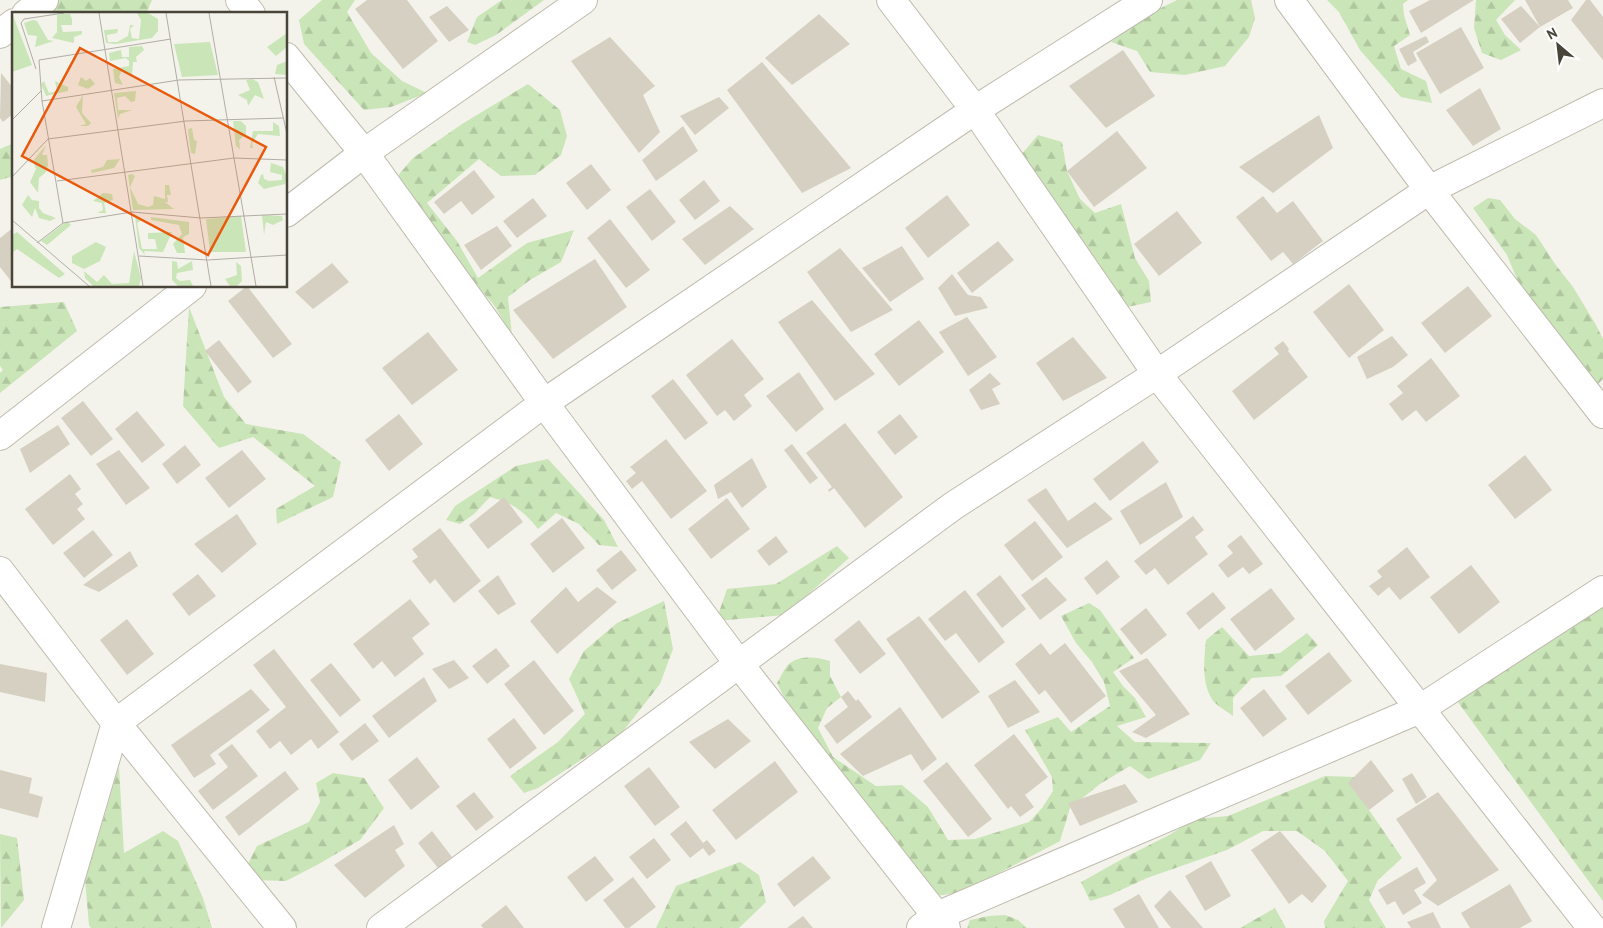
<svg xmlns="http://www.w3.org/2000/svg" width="1603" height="928" font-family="'PT Sans',sans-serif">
  <defs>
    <pattern id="forest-firs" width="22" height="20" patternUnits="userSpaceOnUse" patternTransform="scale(1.25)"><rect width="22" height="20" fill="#cae5b7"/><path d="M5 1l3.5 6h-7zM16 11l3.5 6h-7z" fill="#afc69e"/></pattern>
  </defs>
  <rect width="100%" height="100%" fill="#f4f3eb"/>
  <path fill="url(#forest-firs)" d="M49 0H152L146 14H54Z
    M322 0H355L347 12 371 53 402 81 427 93 391 107 364 110 304 44 299 20Z
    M502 0H544L496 35 475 45 467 42 477 17Z
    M1177 0H1251L1255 18 1249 37 1225 66 1185 75 1150 72 1137 51 1111 42 1145 16Z
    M1327 0H1408L1403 4 1404 15 1410 35 1394 46 1401 69 1426 81 1432 103 1401 97 1360 50 1339 12Z
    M1476 0H1515L1496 20 1505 35 1521 50 1501 60 1482 53 1474 28Z
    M528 84 560 110 567 136 561 155 535 175 501 176 479 159 427 203 457 241 478 278 527 243 574 230 561 262 530 280 508 297 512 336 494 305 453 258 395 179 413 158 462 124Z
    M1038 135 1062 142 1067 171 1080 199 1095 213 1121 204 1135 258 1149 281 1151 302 1122 308 1020 156Z
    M14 143V176L0 180V149Z
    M1488 198 1500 200 1515 219 1536 235 1555 264 1573 287 1596 325 1603 339V379L1597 385 1539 332 1507 255 1473 208Z
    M64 302 77 331 0 393V373L3 370 0 366V307Z
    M189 307 224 397 246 424 303 434 341 462 333 497 277 524 276 509 315 486 253 437 219 448 183 406Z
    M548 459 604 520 618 547 599 545 579 524 556 513 538 529C523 510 512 503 490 497L474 514 460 524 446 520 455 506 516 466Z
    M837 546 849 558 785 615 716 621 727 589 776 584Z
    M664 601 673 649 660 684 621 734 538 788 524 793 510 776 558 742 585 714 569 679 584 651 617 623Z
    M1089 603 1100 610 1134 658 1113 672 1123 686 1135 698 1146 717 1117 726 1135 742 1211 743 1200 760 1148 779 1130 766 1100 784 1070 808 1060 841 963 892 936 896 808 745 777 683C780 678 783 671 787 666 798 654 817 657 830 661V676L841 697 827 708 818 728 833 757 876 786 902 785 928 807 948 840 975 839 1029 822 1042 808 1053 791 1052 777 1025 730 1058 717 1071 732 1110 706 1104 682 1092 662 1076 643 1061 616Z
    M1603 603V901L1455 698Z
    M1222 627 1249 656 1280 653 1307 633 1318 645 1281 676 1252 678 1233 698V716C1228 712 1219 707 1214 702 1201 685 1204 660 1206 640Z
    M119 767 124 853 163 831 178 841 203 898 212 928H91L89 925 85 880Z
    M333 773 364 778 384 808 360 840 317 865 286 881 253 880 245 870 257 846 309 822 320 802 316 783Z
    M1325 776 1356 777 1369 810 1402 858 1378 880 1369 900 1386 928H1325L1324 921 1348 881 1325 851 1297 831H1263L1227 850 1147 878 1110 895 1090 901 1081 882 1126 857 1169 835 1195 819 1228 816Z
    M0 834 17 838 24 900 1 928Z
    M740 862 759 875 766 902 739 928H656L676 886Z
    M1275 908 1286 928H1240Z
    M1005 915 1018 920 1027 928H967L970 920 989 916Z"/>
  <path fill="#d5d0c1" d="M367 0H407L438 41 403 69 355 9Z
    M1430 0H1474L1421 33 1409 11Z
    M1525 0H1568L1573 8 1540 27Z
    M1586 0H1590L1603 17V60L1571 20Z
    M447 6 469 30 449 42 429 17Z
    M1521 6 1540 27 1520 43 1501 19Z
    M819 14 850 44 792 85 765 58Z
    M1461 27 1484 68 1440 94 1416 53Z
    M1426 36 1429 42 1413 52 1417 61 1408 66 1399 49Z
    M610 37 655 86 643 95 660 132 639 153 571 61Z
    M1123 50 1155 96 1106 128 1069 86Z
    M762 62 851 168 802 193 727 90Z
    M1 73 14 89V113L3 122 0 118Z
    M1480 88 1501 129 1473 146 1446 110Z
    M719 97 729 108 695 135 680 116Z
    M1319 115 1333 148 1273 193 1239 167Z
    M683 126 698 151 656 181 642 160Z
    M1117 131 1147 168 1094 207 1067 171Z
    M591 164 611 190 587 210 566 183Z
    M474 170 495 197 472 215 461 201 444 214 434 202Z
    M704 180 720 201 695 220 679 200Z
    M650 189 676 222 652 241 626 207Z
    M947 195 970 225 928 258 905 228Z
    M1263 196 1277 213 1293 201 1323 241 1293 264 1283 252 1271 261 1236 217Z
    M533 198 547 216 517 238 503 221Z
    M730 206 754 229 705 265 682 239Z
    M1177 211 1202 243 1159 276 1134 244Z
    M610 219 650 270 626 288 587 238Z
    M497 226 512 246 481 270 464 245Z
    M14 227V285L0 267V238Z
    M998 241 1014 260 972 293 957 273Z
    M902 246 924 279 890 302 862 268Z
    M840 248 893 310 851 332 807 272Z
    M595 259 627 307 553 359 513 310Z
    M332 263 349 282 313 309 295 292Z
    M952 274 968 295 981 297 988 308 955 316 938 288Z
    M1349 284 1384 330 1349 358 1313 312Z
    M247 286 292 344 273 358 228 301Z
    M1468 286 1492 316 1445 353 1421 323Z
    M812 300 875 374 835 401 778 322Z
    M967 317 997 357 968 376 939 332Z
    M919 320 944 352 899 386 874 354Z
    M428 332 458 370 412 405 382 368Z
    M1392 336 1408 355 1393 367 1367 379 1357 357Z
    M1073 337 1107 378 1063 401 1036 363Z
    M732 339 764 379 744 395 752 406 734 421 725 410 717 416 686 375Z
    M219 340 252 382 238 393 205 351Z
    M1283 341 1289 349 1288 351 1308 377 1254 420 1232 391 1279 354 1274 348Z
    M1431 358 1460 396 1426 422 1416 410 1402 421 1389 404 1403 393 1397 386Z
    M799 372 824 409 796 432 766 396Z
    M990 373 1001 384 992 389 1000 404 981 410 969 390Z
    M673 379 708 423 685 440 651 396Z
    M83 401 113 439 91 456 61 418Z
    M137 411 165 445 142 463 115 429Z
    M399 414 423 444 389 471 365 440Z
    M900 414 918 437 895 455 877 432Z
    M845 423 903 497 865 528 834 488 829 492 828 490 832 487 806 453Z
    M58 425 70 444 30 473 20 449Z
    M666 439 707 491 671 519 642 481 632 489 626 481 636 473 630 467Z
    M1143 441 1159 462 1110 501 1093 479Z
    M792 444 818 478 810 484 784 450Z
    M185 445 201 465 177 484 162 464Z
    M119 450 150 488 126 505 96 464Z
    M242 450 266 479 229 508 205 478Z
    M1525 455 1552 490 1515 519 1488 485Z
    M752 458 767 487 742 508 731 492 718 499 714 485Z
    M70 474 81 489 75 494 83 504 77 509 85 519 53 545 25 509Z
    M1166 482 1183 517 1140 545 1120 511Z
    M1046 488 1068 521 1095 502 1113 519 1067 548 1027 500Z
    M504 497 523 522 488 549 469 525Z
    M727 498 750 529 711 559 688 529Z
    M237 514 257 544 222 573 194 544Z
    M1193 516 1204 530 1195 537 1208 554 1168 585 1155 568 1146 575 1134 561Z
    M562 518 585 548 553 573 530 544Z
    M1035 521 1063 557 1032 581 1004 545Z
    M440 528 481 581 454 603 435 579 430 584 412 561 418 557 412 549Z
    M93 530 113 555 84 578 63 553Z
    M1241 535 1263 564 1249 574 1243 567 1228 578 1218 565 1233 553 1227 546Z
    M776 536 788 552 769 566 757 551Z
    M1407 547 1430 577 1400 600 1389 587 1378 596 1369 586 1382 577 1377 571Z
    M621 550 637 570 612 590 596 570Z
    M130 551 138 566 99 592 83 585Z
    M1107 560 1120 577 1097 595 1084 578Z
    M1471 565 1500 602 1459 634 1430 597Z
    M198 574 216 596 189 616 172 594Z
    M498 575 516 604 498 615 478 591Z
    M1000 575 1026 609 1002 628 976 594Z
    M1046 577 1067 600 1040 620 1021 595Z
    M566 587 578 602 597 587 617 602 557 654 530 621Z
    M1271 588 1295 619 1255 651 1230 619Z
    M965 590 1005 642 979 663 956 633 945 641 928 619Z
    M1213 592 1226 608 1199 630 1186 613Z
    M410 599 430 624 412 638 424 654 395 677 382 661 373 669 353 644Z
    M1146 608 1167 635 1141 655 1120 629Z
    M919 616 980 692 942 719 886 639Z
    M127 619 154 654 127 675 100 640Z
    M859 620 886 654 860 674 834 640Z
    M1041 643 1050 655 1065 643 1106 696 1071 723 1045 690 1039 695 1015 664Z
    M496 648 510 666 487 684 472 666Z
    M274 649 339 732 318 749 311 739 291 755 280 741 270 749 256 731 286 707 253 665Z
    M1329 652 1352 681 1308 715 1285 686Z
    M1147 658 1190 714 1146 738 1132 732 1156 715 1119 671Z
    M454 660 469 678 449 689 432 669Z
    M534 660 574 711 544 735 504 684Z
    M331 663 361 700 340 717 310 680Z
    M0 664 47 673 45 702 0 692Z
    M424 677 437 701 389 738 372 716Z
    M1015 680 1040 712 1008 728 988 696Z
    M251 689 270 710 210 755 216 764 194 778 171 745Z
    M1264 689 1287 719 1263 737 1240 708Z
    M848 691 856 701 858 699 872 717 837 744 824 726 848 707 841 697Z
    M900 707 937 759 922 771 911 754 863 776 840 754Z
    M514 718 537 748 510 769 487 739Z
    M728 719 751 741 715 769 689 742Z
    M365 723 379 741 352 761 339 744Z
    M1014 734 1048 777 1025 795 1034 807 1020 817 1011 806 1008 809 974 765Z
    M232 744 258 776 213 810 198 791 228 767 218 754Z
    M417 757 440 787 411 810 388 780Z
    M1371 760 1394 791 1369 810 1348 783Z
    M775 761 798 792 736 840 712 810Z
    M947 762 992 819 968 837 923 781Z
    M649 767 680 807 655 826 624 786Z
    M0 770 32 778 29 793 43 797 38 818 0 808Z
    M285 771 299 789 239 836 225 817Z
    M1412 773 1427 797 1416 804 1402 779Z
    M1125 784 1138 802 1080 826 1068 803Z
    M474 792 494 817 476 831 456 806Z
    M1438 792 1499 870 1438 906 1422 895 1437 880 1396 819Z
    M686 821 703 843 707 840 716 851 709 856 703 848 690 858 670 834Z
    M394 825 404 844 395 850 405 866 365 898 334 865Z
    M432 831 452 857 438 868 418 843Z
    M1280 831 1327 886 1312 903 1302 894 1289 904 1251 850Z
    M654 838 671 860 647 879 629 857Z
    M595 856 614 880 586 902 567 877Z
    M813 856 831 878 794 907 777 884Z
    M1211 861 1231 896 1205 911 1185 876Z
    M1417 867 1426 883 1414 890 1422 903 1403 915 1395 901 1387 905 1378 890Z
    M633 877 656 907 629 928H625L603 900Z
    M1510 884 1532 921 1520 928H1470L1461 913Z
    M1170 890 1203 928H1171L1154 906Z
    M1139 894 1159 928H1125L1113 909Z
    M506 905 524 928H483L481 925Z
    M1433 912 1441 928H1411L1407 922Z
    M803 916 813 928H787Z"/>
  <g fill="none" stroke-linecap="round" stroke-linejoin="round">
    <g stroke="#bfbbae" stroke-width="30">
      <path id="minor" d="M240 0 251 14
        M891 0 975 110 1157 374 1592 928
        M1289 0 1429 190 1603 414
        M26 14 44 0
        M0 34 14 23
        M286 57 364 153 544 403 739 664 946 928
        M286 213 364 153 583 0
        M0 436 192 286
        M0 571 116 723 282 928
        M56 928 116 723 544 403 975 110 1148 0
        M381 928 953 506 1157 374 1429 190 1603 103
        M921 928 937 916 1420 709 1603 590"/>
    </g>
    <use href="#minor" stroke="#fff" stroke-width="28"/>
  </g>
  <g transform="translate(12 12)">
    <rect width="275" height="275" fill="#f4f3eb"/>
    <path d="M125 1H136L146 7V19L140 26 104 32 94 31 92 18 106 17 105 21 95 23 96 30H105L116 24 118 13H122L118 17 120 26 127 27 129 8ZM50 2H58L60 7V13H49L51 20 70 19V22L62 25V31L40 26 45 20V3ZM21 8 25 9 36 28 42 29 23 35 25 24 16 23 12 11ZM275 21V35L264 44 255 35ZM198 30 206 63 170 65 162 32ZM130 34 132 38 124 45 125 50H121L120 64 110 57 107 65 111 73 103 71 101 57 117 54V49L114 46 98 49 97 41 109 38 110 45H117V35ZM275 49V63L263 62 265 53ZM69 65 74 69 78 66 83 72 76 77 66 73ZM240 67 246 70 252 87 243 83 236 94 235 88 226 83 238 78 234 68ZM32 69 37 81 45 79 43 69 56 75V79L34 84 29 72ZM124 79 123 89 119 90 113 84 105 86 106 98H120L108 102 106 107 102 81ZM71 83 70 101 79 111 76 114H67L74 112 64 95ZM221 109H229L234 114V122L227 128 228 137 224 134ZM261 110 267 114 268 124 246 122 240 131 241 136H238L241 119H261ZM180 116 182 128 185 129 183 142 179 141 177 127 176 117ZM34 133 30 143H35L36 153 34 160 27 166 26 181 18 170 24 157 21 149ZM108 147 102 156 80 161 79 158 91 155 95 148ZM259 151 271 155 275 165 273 172 252 177 246 171 249 163 251 162 252 167 257 169 270 168V163L258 160ZM120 162 123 164 118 175 126 192 136 195 141 193 142 184 153 187V173H157L159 183H155L156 190H153L162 197 121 198 116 163ZM91 181 100 182 101 188 92 191 94 201H85L91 198 90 191 81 189ZM16 183 20 188 27 189V196L31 201 44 206 38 209 27 206 23 196 20 205 10 193ZM250 203 270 204 271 208 261 213 254 210 252 223ZM123 204 130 208 125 211 130 237H145L143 227H136V221L160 220 151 240 132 239 133 243 127 236ZM229 204 234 240H198L194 207ZM139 205 177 210V222L171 225 173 241H165L161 232 170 222 167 213 139 208ZM55 209 59 213 35 233 29 229ZM5 220 53 262 47 266 5 237 0 241V223ZM84 230 94 235 88 249 72 257 60 251V244ZM122 239 129 266 127 274H81L73 266 72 259 85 270 92 263 100 272 117 271ZM160 249 165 250 166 257 180 249 181 258 165 261 164 266 168 269 178 268 181 274H166L160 268ZM224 250 229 254 230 269 225 274H218L213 267 225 263Z" fill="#cae5b7"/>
    <path d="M0 1 20 53 0 60Z" fill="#cae5b7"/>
    <path fill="none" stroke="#afada4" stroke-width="1" d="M87 1 131 274M154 1 199 274M197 1 244 274M24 57 9 11 12 7 52 1M262 65 275 122M30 89 167 68 275 66M0 108 29 79M0 165 36 127 174 109 272 106M45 169 222 146 275 148M0 208 77 274M51 211 30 89 27 48 159 27M25 231 51 211 120 200 189 206 275 202M127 244 196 248 275 243"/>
    <path fill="#e8590c" fill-opacity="0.15" stroke="#e8590c" stroke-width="2.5" d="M68 36 254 135 196 243 10 144Z"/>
    <rect width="275" height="275" fill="none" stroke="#484439" stroke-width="2.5"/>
  </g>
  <g transform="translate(1558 45) rotate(332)" stroke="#ffffff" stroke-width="4" paint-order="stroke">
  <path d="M0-4L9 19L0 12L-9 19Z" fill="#484439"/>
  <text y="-8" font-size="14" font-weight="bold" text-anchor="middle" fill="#484439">N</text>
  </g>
</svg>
